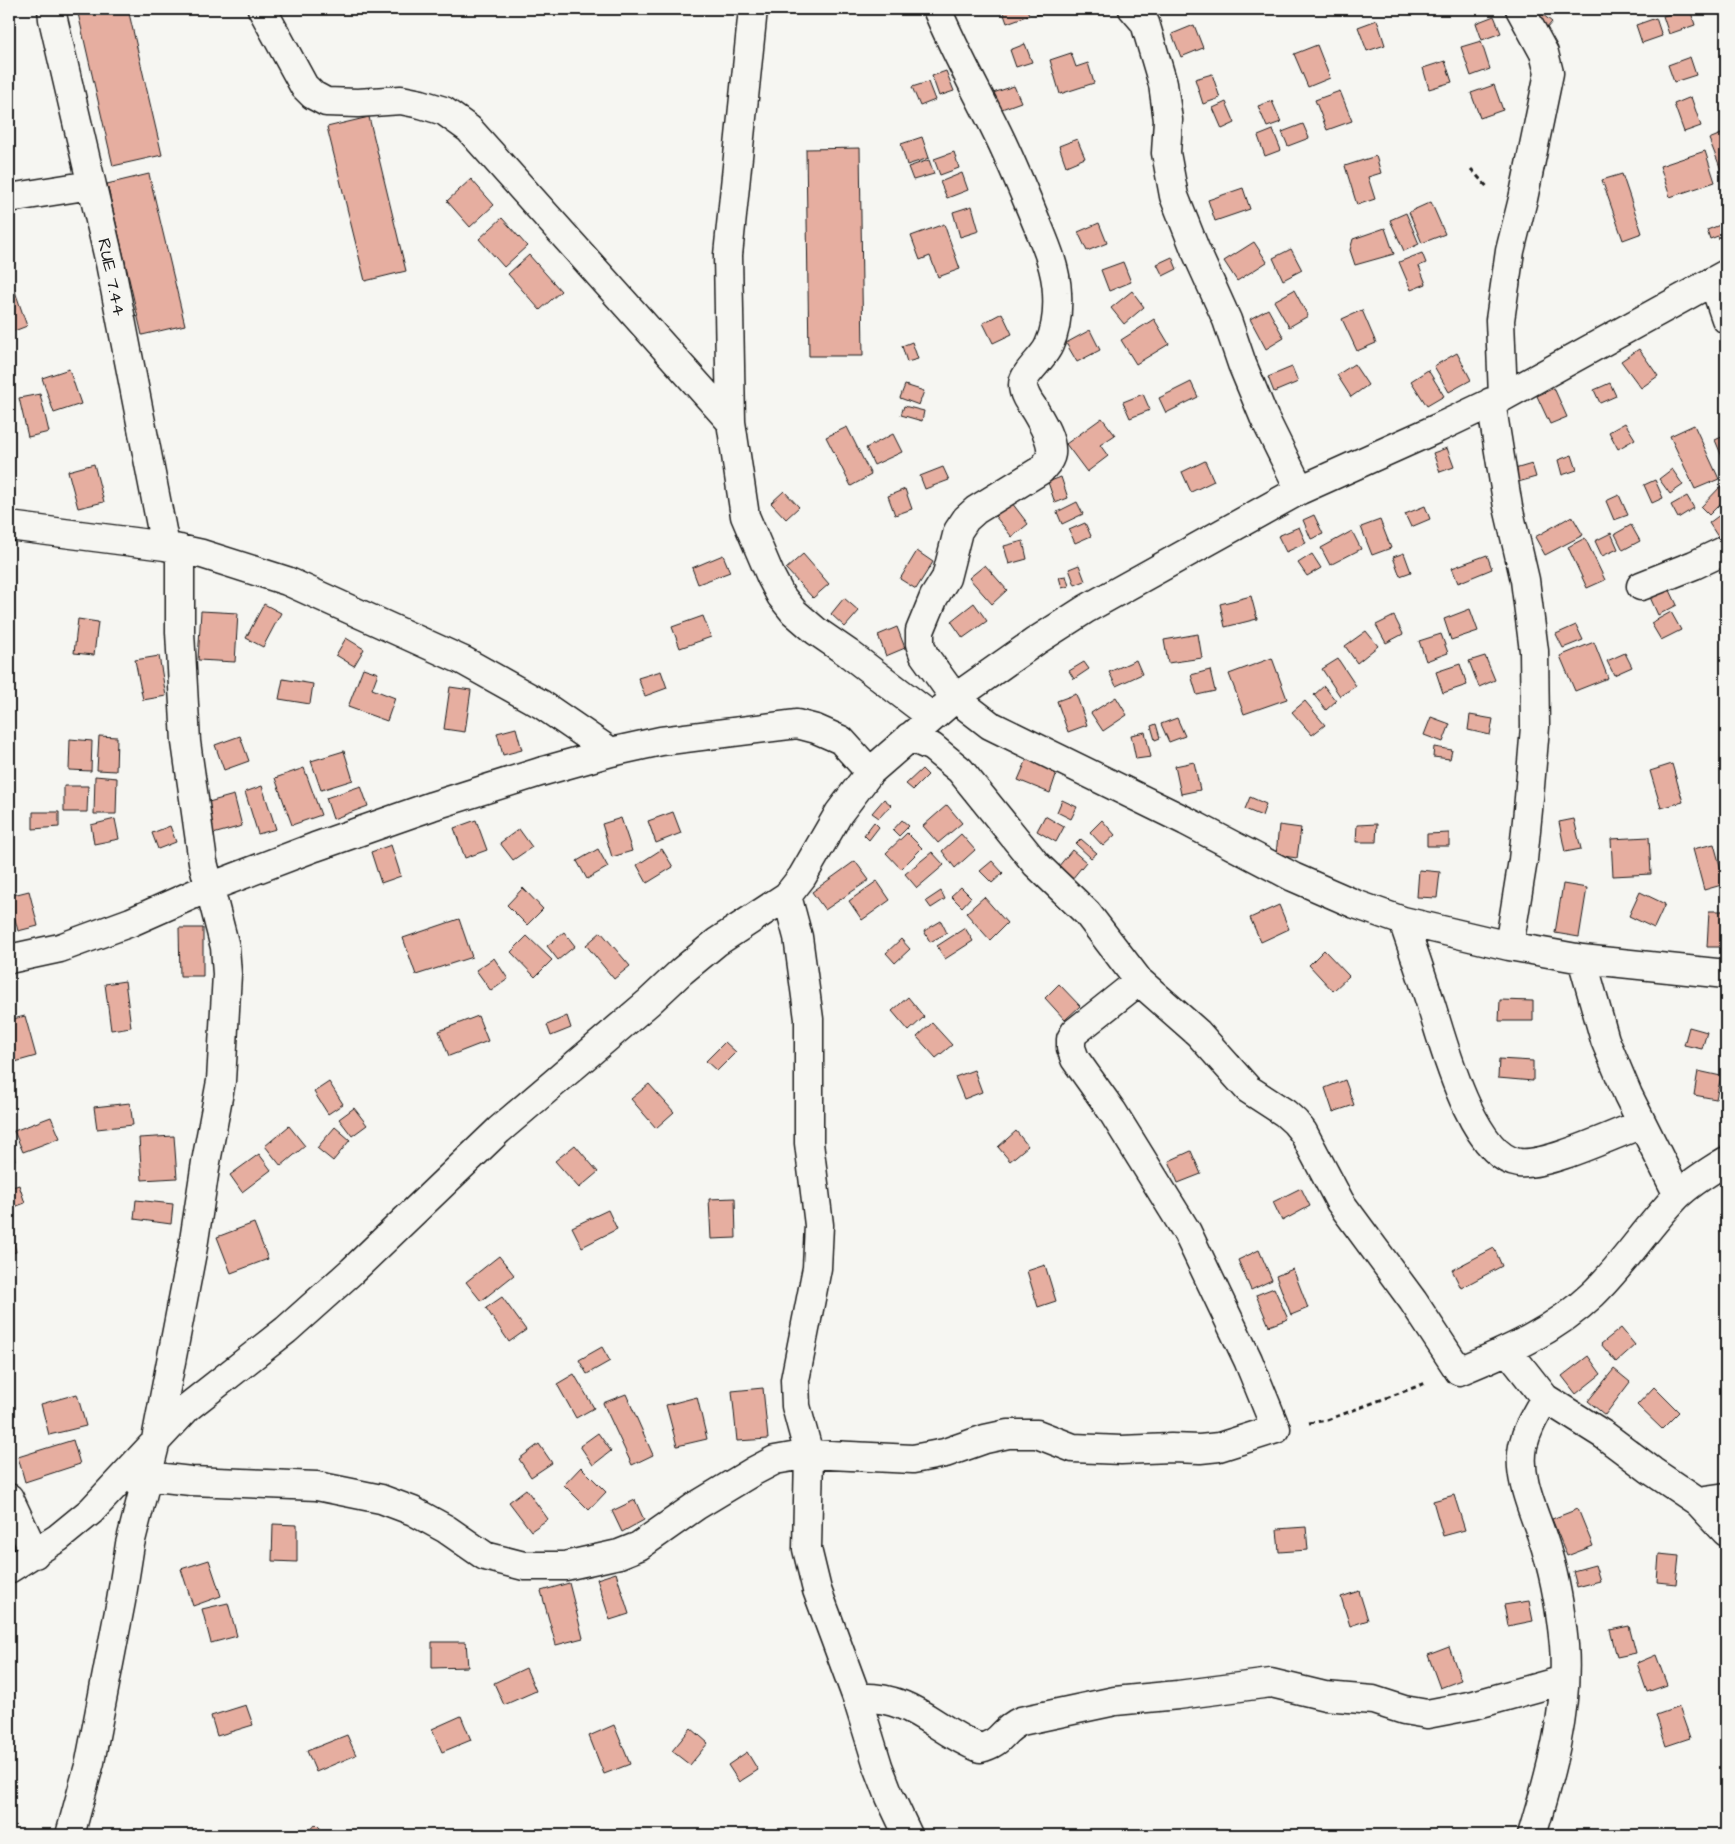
<svg xmlns="http://www.w3.org/2000/svg" width="1735" height="1844" font-family="'Architects Daughter',sans-serif">
  <rect width="100%" height="100%" fill="#f6f6f2"/>
  <filter id="ink" filterUnits="userSpaceOnUse"><feTurbulence type="fractalNoise" baseFrequency=".02" numOctaves="2"/><feDisplacementMap in="SourceGraphic" scale="10" xChannelSelector="R" yChannelSelector="G"/><feConvolveMatrix kernelMatrix="1 2 1 2 8 2 1 2 1" color-interpolation-filters="sRGB"/></filter>
  <g filter="url(#ink)">
    <path fill="#e6aea0" stroke="#1c1c1c" d="M77 9H128L162 155 113 166Z
      M1002 9H1027L1029 15 1007 23Z
      M1035 9H1054L1037 15Z
      M1687 9H1690L1695 25 1669 34 1663 16Z
      M1537 10 1552 22 1546 29 1531 17Z
      M1494 16 1501 33 1482 40 1476 23Z
      M1656 18 1662 36 1642 43 1636 25Z
      M1377 20 1385 45 1367 51 1358 27Z
      M1194 25 1203 48 1181 57 1172 34Z
      M1481 41 1490 69 1471 76 1461 47Z
      M1025 44 1032 62 1016 67 1010 50Z
      M1317 45 1330 78 1308 87 1294 54Z
      M1071 53 1076 67 1088 63 1094 83 1060 94 1050 60Z
      M1690 57 1696 75 1674 82 1668 65Z
      M1445 61 1452 82 1429 89 1423 68Z
      M946 71 954 91 939 96 932 76Z
      M1212 74 1220 98 1203 104 1195 79Z
      M928 82 935 100 920 106 912 87Z
      M1494 85 1503 110 1480 118 1471 93Z
      M1014 86 1021 102 996 111 990 94Z
      M1340 91 1352 121 1327 130 1315 100Z
      M1691 97 1701 126 1684 132 1674 104Z
      M1272 101 1281 122 1267 127 1258 106Z
      M1226 102 1235 123 1222 129 1213 108Z
      M369 117 406 271 365 281 327 127Z
      M1303 124 1309 138 1288 146 1282 132Z
      M1273 130 1281 150 1265 156 1258 136Z
      M1726 132V176L1724 177 1709 139Z
      M922 137 929 158 907 165 901 144Z
      M1077 139 1085 158 1066 166 1059 146Z
      M860 148 863 356H809L806 149Z
      M1705 151 1715 182 1670 197 1660 166Z
      M954 152 959 168 940 175 934 159Z
      M1376 156 1381 173 1368 177 1375 199 1357 205 1345 166Z
      M929 160 934 174 913 180 908 167Z
      M962 173 968 190 947 198 940 182Z
      M149 174 185 325 142 335 107 184Z
      M1622 174 1642 233 1623 240 1602 180Z
      M471 179 494 205 470 227 447 201Z
      M1243 188 1250 209 1215 221 1208 200Z
      M1431 202 1445 234 1422 243 1409 212Z
      M972 206 979 231 960 237 953 212Z
      M1406 213 1419 244 1404 251 1390 220Z
      M502 218 527 246 504 267 479 239Z
      M1099 223 1107 243 1087 251 1078 232Z
      M1725 223 1726 242 1721 244 1718 236 1710 239 1707 230Z
      M944 224 960 269 938 277 930 256 920 260 911 236Z
      M1385 228 1394 254 1355 265 1350 250 1353 239Z
      M1254 242 1267 262 1237 281 1224 261Z
      M1291 249 1302 270 1283 280 1273 258Z
      M1422 253 1426 263 1419 266 1426 284 1411 290 1399 262Z
      M529 255 561 291 540 310 508 274Z
      M1172 257 1177 269 1163 276 1157 264Z
      M1123 262 1131 282 1109 291 1101 270Z
      M10 277 27 326 9 333V278Z
      M1294 290 1308 316 1289 327 1274 301Z
      M1132 291 1144 307 1124 324 1111 308Z
      M1268 309 1284 338 1266 349 1250 319Z
      M1362 310 1376 343 1357 351 1342 319Z
      M1002 313 1012 334 993 343 983 323Z
      M1154 319 1169 344 1136 364 1121 340Z
      M1090 330 1100 350 1077 362 1066 343Z
      M912 342 918 359 907 362 902 346Z
      M1639 349 1658 376 1641 388 1621 361Z
      M1457 353 1471 380 1449 392 1434 366Z
      M1354 364 1368 385 1351 397 1337 375Z
      M1292 367 1298 382 1274 392 1268 377Z
      M69 369 81 404 54 413 42 378Z
      M1428 370 1444 396 1427 406 1411 381Z
      M1191 382 1198 397 1166 413 1159 398Z
      M1610 383 1616 396 1600 403 1594 390Z
      M905 385 924 391 919 405 900 398Z
      M1554 388 1567 417 1550 424 1537 396Z
      M40 394 49 432 28 437 19 398Z
      M1143 394 1150 410 1130 418 1123 402Z
      M904 406 924 411 922 421 901 415Z
      M1102 418 1115 435 1100 445 1108 456 1087 472 1066 444Z
      M1625 423 1635 439 1618 449 1609 432Z
      M1694 425 1719 479 1695 489 1670 436Z
      M847 427 871 475 851 486 826 437Z
      M893 434 902 452 874 465 866 448Z
      M1726 435V466L1715 440Z
      M1447 448 1454 467 1440 472 1433 453Z
      M1572 455 1577 470 1562 475 1558 460Z
      M1205 461 1214 481 1191 492 1182 472Z
      M94 464 104 502 78 508 68 471Z
      M1532 464 1536 477 1518 482 1515 469Z
      M943 467 949 480 925 489 920 476Z
      M1672 469 1683 485 1670 494 1659 479Z
      M1061 477 1068 498 1055 503 1048 482Z
      M1655 480 1663 498 1652 503 1644 485Z
      M1723 484 1726 487V498L1709 515 1701 507Z
      M905 489 912 509 895 515 888 496Z
      M784 491 799 507 786 519 771 503Z
      M1619 495 1628 515 1614 520 1606 501Z
      M1687 496 1694 508 1678 518 1671 505Z
      M1077 502 1083 514 1062 524 1057 512Z
      M1012 503 1028 524 1012 537 995 516Z
      M1425 506 1430 519 1411 527 1405 514Z
      M1725 511 1726 536 1720 540 1709 523Z
      M1314 515 1323 534 1311 539 1303 520Z
      M1572 516 1583 535 1545 555 1535 537Z
      M1380 520 1391 548 1372 555 1361 527Z
      M1085 523 1091 536 1075 543 1069 530Z
      M1631 525 1640 541 1623 550 1615 534Z
      M1299 527 1306 543 1286 552 1278 536Z
      M1352 531 1361 549 1330 565 1321 548Z
      M1611 533 1618 549 1602 556 1595 541Z
      M1585 538 1605 580 1587 588 1568 547Z
      M1023 541 1027 559 1009 564 1004 546Z
      M917 551 933 562 916 589 900 579Z
      M1404 553 1411 572 1400 576 1393 557Z
      M803 554 829 584 813 598 786 569Z
      M1312 554 1321 568 1307 576 1298 563Z
      M723 555 730 572 698 584 692 568Z
      M1487 555 1492 569 1458 583 1452 568Z
      M985 565 1007 590 992 604 969 578Z
      M1079 565 1085 581 1075 585 1069 569Z
      M1066 576 1069 586 1062 588 1059 577Z
      M1668 586 1677 605 1658 615 1649 595Z
      M1251 596 1257 619 1225 627 1220 604Z
      M844 598 859 611 845 627 831 614Z
      M974 603 987 621 963 638 951 621Z
      M264 604 281 613 263 647 246 638Z
      M1470 609 1478 631 1451 640 1444 619Z
      M201 611 238 613 235 662 198 660Z
      M1671 612 1681 630 1661 640 1651 623Z
      M703 616 711 637 680 648 672 627Z
      M1394 616 1403 634 1386 643 1376 625Z
      M78 619 98 622 94 655 74 653Z
      M1576 625 1583 640 1563 648 1556 634Z
      M897 627 905 648 886 656 878 635Z
      M1366 631 1378 646 1357 663 1345 646Z
      M1198 634 1202 658 1168 663 1164 640Z
      M1441 634 1448 653 1426 661 1419 641Z
      M346 638 364 649 354 666 336 655Z
      M1594 642 1608 678 1575 691 1560 656Z
      M1625 653 1632 667 1614 675 1607 661Z
      M159 656 166 696 143 700 135 660Z
      M1485 656 1495 680 1479 687 1469 661Z
      M1272 658 1287 699 1244 714 1229 674Z
      M1338 659 1356 686 1340 696 1322 669Z
      M1136 660 1142 674 1116 686 1109 672Z
      M1084 662 1089 669 1074 679 1069 671Z
      M1460 664 1467 685 1443 693 1436 672Z
      M363 668 378 673 372 689 395 698 387 721 348 707Z
      M1210 670 1215 691 1197 695 1191 675Z
      M661 671 667 688 645 696 638 678Z
      M283 679 313 684 310 704 279 699Z
      M1324 686 1336 701 1326 710 1314 695Z
      M450 687 471 690 465 732 444 729Z
      M1076 694 1087 725 1068 732 1057 701Z
      M1116 697 1127 715 1103 731 1091 713Z
      M1305 701 1325 725 1312 735 1292 712Z
      M1470 715 1493 719 1490 735 1468 730Z
      M1431 717 1450 724 1443 742 1424 735Z
      M1177 718 1185 736 1169 742 1161 724Z
      M1156 724 1160 738 1155 740 1151 726Z
      M516 728 522 750 503 755 497 733Z
      M1145 732 1151 757 1136 759 1131 735Z
      M99 736 117 737 116 771 97 770Z
      M240 736 249 761 224 770 215 745Z
      M70 739 92 741 91 771 69 770Z
      M1434 747 1452 750 1450 759 1433 757Z
      M344 751 353 780 321 790 311 761Z
      M1027 759 1057 772 1050 793 1018 780Z
      M1194 762 1200 790 1181 794 1175 766Z
      M1672 764 1683 802 1661 808 1650 771Z
      M304 768 321 815 292 825 275 778Z
      M922 769 928 775 913 790 906 784Z
      M95 776 117 778 116 814H94Z
      M64 786H88L87 812H64Z
      M262 786 276 829 258 834 245 792Z
      M361 786 368 806 333 819 326 798Z
      M234 795 242 826 213 834 205 803Z
      M1250 797 1266 804 1262 816 1245 809Z
      M884 799 891 805 879 818 872 813Z
      M1062 800 1077 807 1071 819 1057 812Z
      M947 805 962 823 938 843 923 826Z
      M33 812H59V827L33 829Z
      M673 812 681 833 656 843 648 821Z
      M1045 816 1064 827 1056 842 1037 831Z
      M621 818 632 851 612 857 602 824Z
      M115 819 119 839 94 844 91 825Z
      M1574 819 1581 849 1565 852 1559 822Z
      M476 820 487 850 465 858 454 828Z
      M902 820 909 826 899 836 893 830Z
      M1102 820 1115 835 1103 846 1090 832Z
      M874 822 879 827 869 840 864 835Z
      M1377 824 1376 842H1356L1357 825Z
      M1279 825 1301 828 1297 858 1276 855Z
      M170 826 176 842 158 849 152 833Z
      M519 829 532 847 513 860 500 843Z
      M907 833 922 848 901 869 886 853Z
      M1449 833V846H1427V834Z
      M961 834 975 850 955 868 942 851Z
      M1649 837 1651 874 1613 876 1611 839Z
      M1081 839 1097 853 1091 858 1076 844Z
      M1714 844 1725 884 1704 890 1693 849Z
      M391 845 401 876 381 883 371 852Z
      M598 849 608 867 587 879 577 861Z
      M662 849 673 867 647 883 637 865Z
      M1072 850 1086 862 1072 879 1058 867Z
      M932 852 944 865 917 888 905 874Z
      M855 861 869 880 825 910 812 892Z
      M992 861 1003 873 992 883 980 871Z
      M1419 870 1440 872 1437 898 1417 897Z
      M877 881 890 900 862 920 849 901Z
      M1563 884 1587 888 1579 937 1555 933Z
      M961 887 971 897 962 907 951 896Z
      M523 888 543 909 527 925 507 905Z
      M29 891 38 926 18 931 9 896Z
      M941 891 945 899 931 908 926 901Z
      M1640 892 1665 904 1654 928 1629 916Z
      M984 897 1007 923 990 940 966 913Z
      M1279 905 1289 929 1261 942 1250 918Z
      M1709 911H1726V947H1707Z
      M459 919 472 957 416 975 403 938Z
      M941 921 947 933 930 942 924 931Z
      M179 928H203V976H180Z
      M965 928 973 941 945 959 937 946Z
      M564 932 575 946 558 960 547 946Z
      M601 932 630 966 614 979 586 945Z
      M527 936 552 960 535 977 511 952Z
      M901 939 910 949 895 963 886 953Z
      M1324 950 1349 976 1333 991 1309 965Z
      M494 958 508 979 491 991 476 970Z
      M125 981 131 1027 111 1030 105 984Z
      M1059 984 1080 1006 1065 1020 1045 998Z
      M908 997 924 1017 909 1031 892 1011Z
      M1500 1000 1533 1001V1021H1499Z
      M25 1016 36 1056 15 1062 9 1043V1020Z
      M478 1016 488 1041 449 1056 439 1031Z
      M567 1016 571 1028 551 1036 547 1025Z
      M932 1023 952 1045 936 1058 917 1037Z
      M1689 1027 1707 1032 1702 1049 1684 1045Z
      M725 1042 736 1052 717 1071 706 1061Z
      M1499 1059 1533 1061V1081L1498 1078Z
      M974 1070 982 1092 964 1099 955 1077Z
      M1698 1071 1721 1076 1716 1099 1694 1095Z
      M1345 1080 1354 1105 1333 1112 1325 1088Z
      M329 1082 343 1104 328 1114 314 1092Z
      M649 1084 674 1112 656 1128 631 1099Z
      M130 1103 133 1125 97 1129 94 1107Z
      M354 1108 367 1125 352 1136 339 1119Z
      M51 1117 60 1138 23 1152 14 1131Z
      M289 1126 305 1146 281 1166 265 1146Z
      M335 1127 350 1140 333 1161 317 1148Z
      M1016 1131 1028 1146 1010 1161 998 1147Z
      M174 1136 177 1178 142 1180 139 1138Z
      M9 1140 15 1160 9 1161Z
      M575 1145 598 1172 579 1188 555 1161Z
      M1191 1151 1201 1174 1178 1183 1169 1161Z
      M259 1154 271 1170 242 1192 230 1175Z
      M19 1185 25 1203 9 1209V1186V1188Z
      M1301 1188 1310 1206 1282 1221 1273 1202Z
      M735 1198 736 1238 711 1239 709 1199Z
      M136 1200 173 1204 171 1224 134 1219Z
      M608 1210 617 1229 582 1247 572 1227Z
      M254 1223 268 1259 231 1273 217 1237Z
      M9 1224 16 1252 9 1254Z
      M1494 1248 1502 1266 1461 1288 1452 1270Z
      M1259 1250 1272 1280 1251 1290 1238 1260Z
      M499 1256 514 1275 481 1301 466 1282Z
      M1045 1265 1056 1301 1038 1307 1027 1271Z
      M1293 1269 1308 1308 1291 1315 1276 1276Z
      M1274 1288 1288 1319 1269 1326 1256 1295Z
      M502 1297 526 1330 509 1342 486 1308Z
      M1621 1328 1635 1345 1616 1362 1601 1344Z
      M602 1347 610 1361 587 1374 579 1360Z
      M1588 1356 1601 1374 1576 1394 1562 1376Z
      M1614 1369 1630 1382 1605 1415 1588 1401Z
      M574 1374 594 1408 576 1418 557 1384Z
      M1654 1387 1679 1412 1662 1429 1637 1405Z
      M763 1388 768 1439 737 1441 732 1391Z
      M77 1394 86 1426 49 1435 41 1404Z
      M626 1394 653 1455 632 1465 603 1403Z
      M697 1397 707 1439 677 1446 666 1405Z
      M598 1433 611 1451 593 1465 580 1446Z
      M73 1440 80 1464 25 1482 18 1457Z
      M539 1444 552 1463 531 1477 519 1459Z
      M581 1467 606 1492 589 1510 564 1485Z
      M526 1489 548 1519 531 1531 509 1502Z
      M1454 1495 1465 1530 1443 1536 1433 1501Z
      M635 1500 644 1520 622 1532 612 1511Z
      M1578 1509 1593 1546 1567 1556 1552 1519Z
      M273 1524 297 1525V1562L272 1561Z
      M1306 1527 1308 1550 1279 1552 1277 1529Z
      M1659 1554 1679 1556 1676 1584 1657 1582Z
      M209 1560 221 1596 193 1606 181 1569Z
      M1595 1565 1600 1581 1577 1587 1573 1571Z
      M616 1573 629 1614 610 1620 597 1579Z
      M569 1583 583 1638 556 1645 541 1591Z
      M1359 1591 1368 1620 1350 1626 1341 1597Z
      M1529 1601 1533 1621 1508 1626 1504 1605Z
      M228 1603 237 1636 211 1643 202 1609Z
      M1629 1626 1636 1653 1617 1657 1610 1630Z
      M432 1642H466L468 1667 432 1668Z
      M1449 1647 1461 1680 1440 1688 1428 1655Z
      M1656 1655 1667 1685 1647 1692 1637 1663Z
      M526 1668 536 1691 504 1705 494 1683Z
      M246 1705 253 1725 217 1736 211 1716Z
      M1679 1707 1690 1738 1666 1746 1656 1715Z
      M461 1716 471 1740 442 1752 432 1729Z
      M614 1725 630 1764 604 1774 589 1736Z
      M691 1728 708 1743 690 1765 672 1751Z
      M347 1735 356 1755 316 1772 307 1751Z
      M747 1752 758 1770 739 1782 728 1765Z
      M316 1824 327 1835H306Z"/>
    <g fill="none" stroke-linecap="round" stroke-linejoin="round">
      <g stroke="#1c1c1c" stroke-width="31">
        <path id="minor" d="M52 9 53 19 110 263 165 546
          M262 9 304 86 313 95 326 102 358 103 401 100 421 104 444 111 469 129 731 422
          M753 9 728 255 731 422 745 516 771 577 781 596 794 612 816 631 848 653 932 717
          M937 9C954 50 975 88 995 128 1009 156 1021 185 1033 214 1043 239 1056 265 1057 293 1058 310 1056 330 1049 345 1044 358 1023 373 1023 385 1023 394 1029 402 1034 409 1041 421 1053 440 1051 454 1050 461 1045 465 1041 470L976 510 966 519 958 531 946 578 934 597 920 631V644L924 655 955 698 990 725 1186 821 1293 877 1355 904 1403 921 1509 946 1582 959 1726 974
          M1133 9 1145 23 1163 84 1168 120 1166 153 1174 196 1195 249 1227 320 1242 364 1264 417 1300 490
          M9 198 91 185
          M1713 281 1726 319
          M1503 397 1500 320 1510 251 1523 199 1549 73 1544 53 1520 9
          M1491 402 1508 507 1525 580 1534 651 1535 727 1528 810 1523 860 1509 946
          M9 526 165 546 202 554 287 581 464 661 541 704 611 752
          M1641 586 1694 565 1726 550
          M909 737 932 747 960 770 1036 864 1087 913 1139 981 1198 1033 1248 1089 1285 1113 1295 1122 1303 1132 1340 1202 1413 1301 1459 1371C1508 1351 1554 1331 1593 1294 1624 1264 1647 1227 1677 1196 1691 1182 1710 1171 1726 1161
          M787 896 798 937 809 1019V1143L819 1225 817 1268 795 1380 796 1406 809 1454 807 1549 817 1590 857 1698 878 1766 890 1797 908 1835
          M1403 921C1413 950 1423 979 1432 1008 1444 1046 1473 1157 1519 1163 1548 1166 1612 1135 1642 1124
          M9 959 60 948 131 922 210 887 315 847 432 806 540 772 611 752 661 741 797 724 816 729 841 740 870 772
          M1582 959 1605 1040 1628 1095 1678 1195
          M1508 1351 1545 1398 1604 1435 1652 1471 1698 1502 1726 1532
          M147 1476 191 1481 317 1486 381 1499 413 1511 446 1529 485 1556 524 1566H565L619 1554 639 1546 696 1506 754 1471 775 1460 809 1454 913 1459 945 1453 985 1439 1008 1434H1037L1073 1448 1121 1450 1171 1448 1200 1449 1219 1447 1276 1429 1248 1360 1187 1232 1112 1111 1075 1059 1071 1048V1039L1075 1032 1139 981
          M9 1498 35 1554
          M1698 1502 1726 1498
          M9 1569 58 1538 91 1511 188 1407 286 1330 352 1271 499 1130 649 1002 682 971 717 942 787 896 802 877 839 813 870 772 955 698 1036 641 1086 609 1300 490 1438 428 1503 397 1726 274
          M857 1698C914 1695 933 1730 980 1748 1003 1743 1001 1730 1021 1721L1115 1701 1178 1695 1271 1683 1325 1696 1373 1700 1404 1710 1427 1714 1474 1705 1564 1680
          M70 1835 90 1762 121 1601 130 1544 155 1445 193 1247 206 1162 221 1081 227 974 225 947 203 862 186 742 180 632V549
          M1532 1835C1550 1775 1569 1709 1564 1645 1561 1614 1556 1582 1547 1552 1538 1519 1516 1481 1523 1446 1527 1428 1536 1414 1545 1398"/>
      </g>
      <path stroke="#1c1c1c" stroke-width="3" stroke-dasharray="5 4" stroke-linecap="butt" d="M1471 169 1489 189
        M1309 1423 1327 1420 1426 1383"/>
      <use href="#minor" stroke="#f6f6f2" stroke-width="28"/>
    </g>
  </g>
  <g text-anchor="middle" stroke-width="4.5" stroke-linejoin="round" paint-order="stroke">
    <g font-size="18" fill="#1c1c1c" stroke="#f6f6f2">
      <text transform="translate(112 277) rotate(78)" y="6">RUE 7.44</text>
    </g>
  </g>
  <rect width="1735" height="1844" fill="none" stroke="#f6f6f2" stroke-width="30"/>
  <rect x="15" y="15" width="1705" height="1814" fill="none" stroke="#1c1c1c" stroke-width="2" filter="url(#ink)"/>
</svg>
